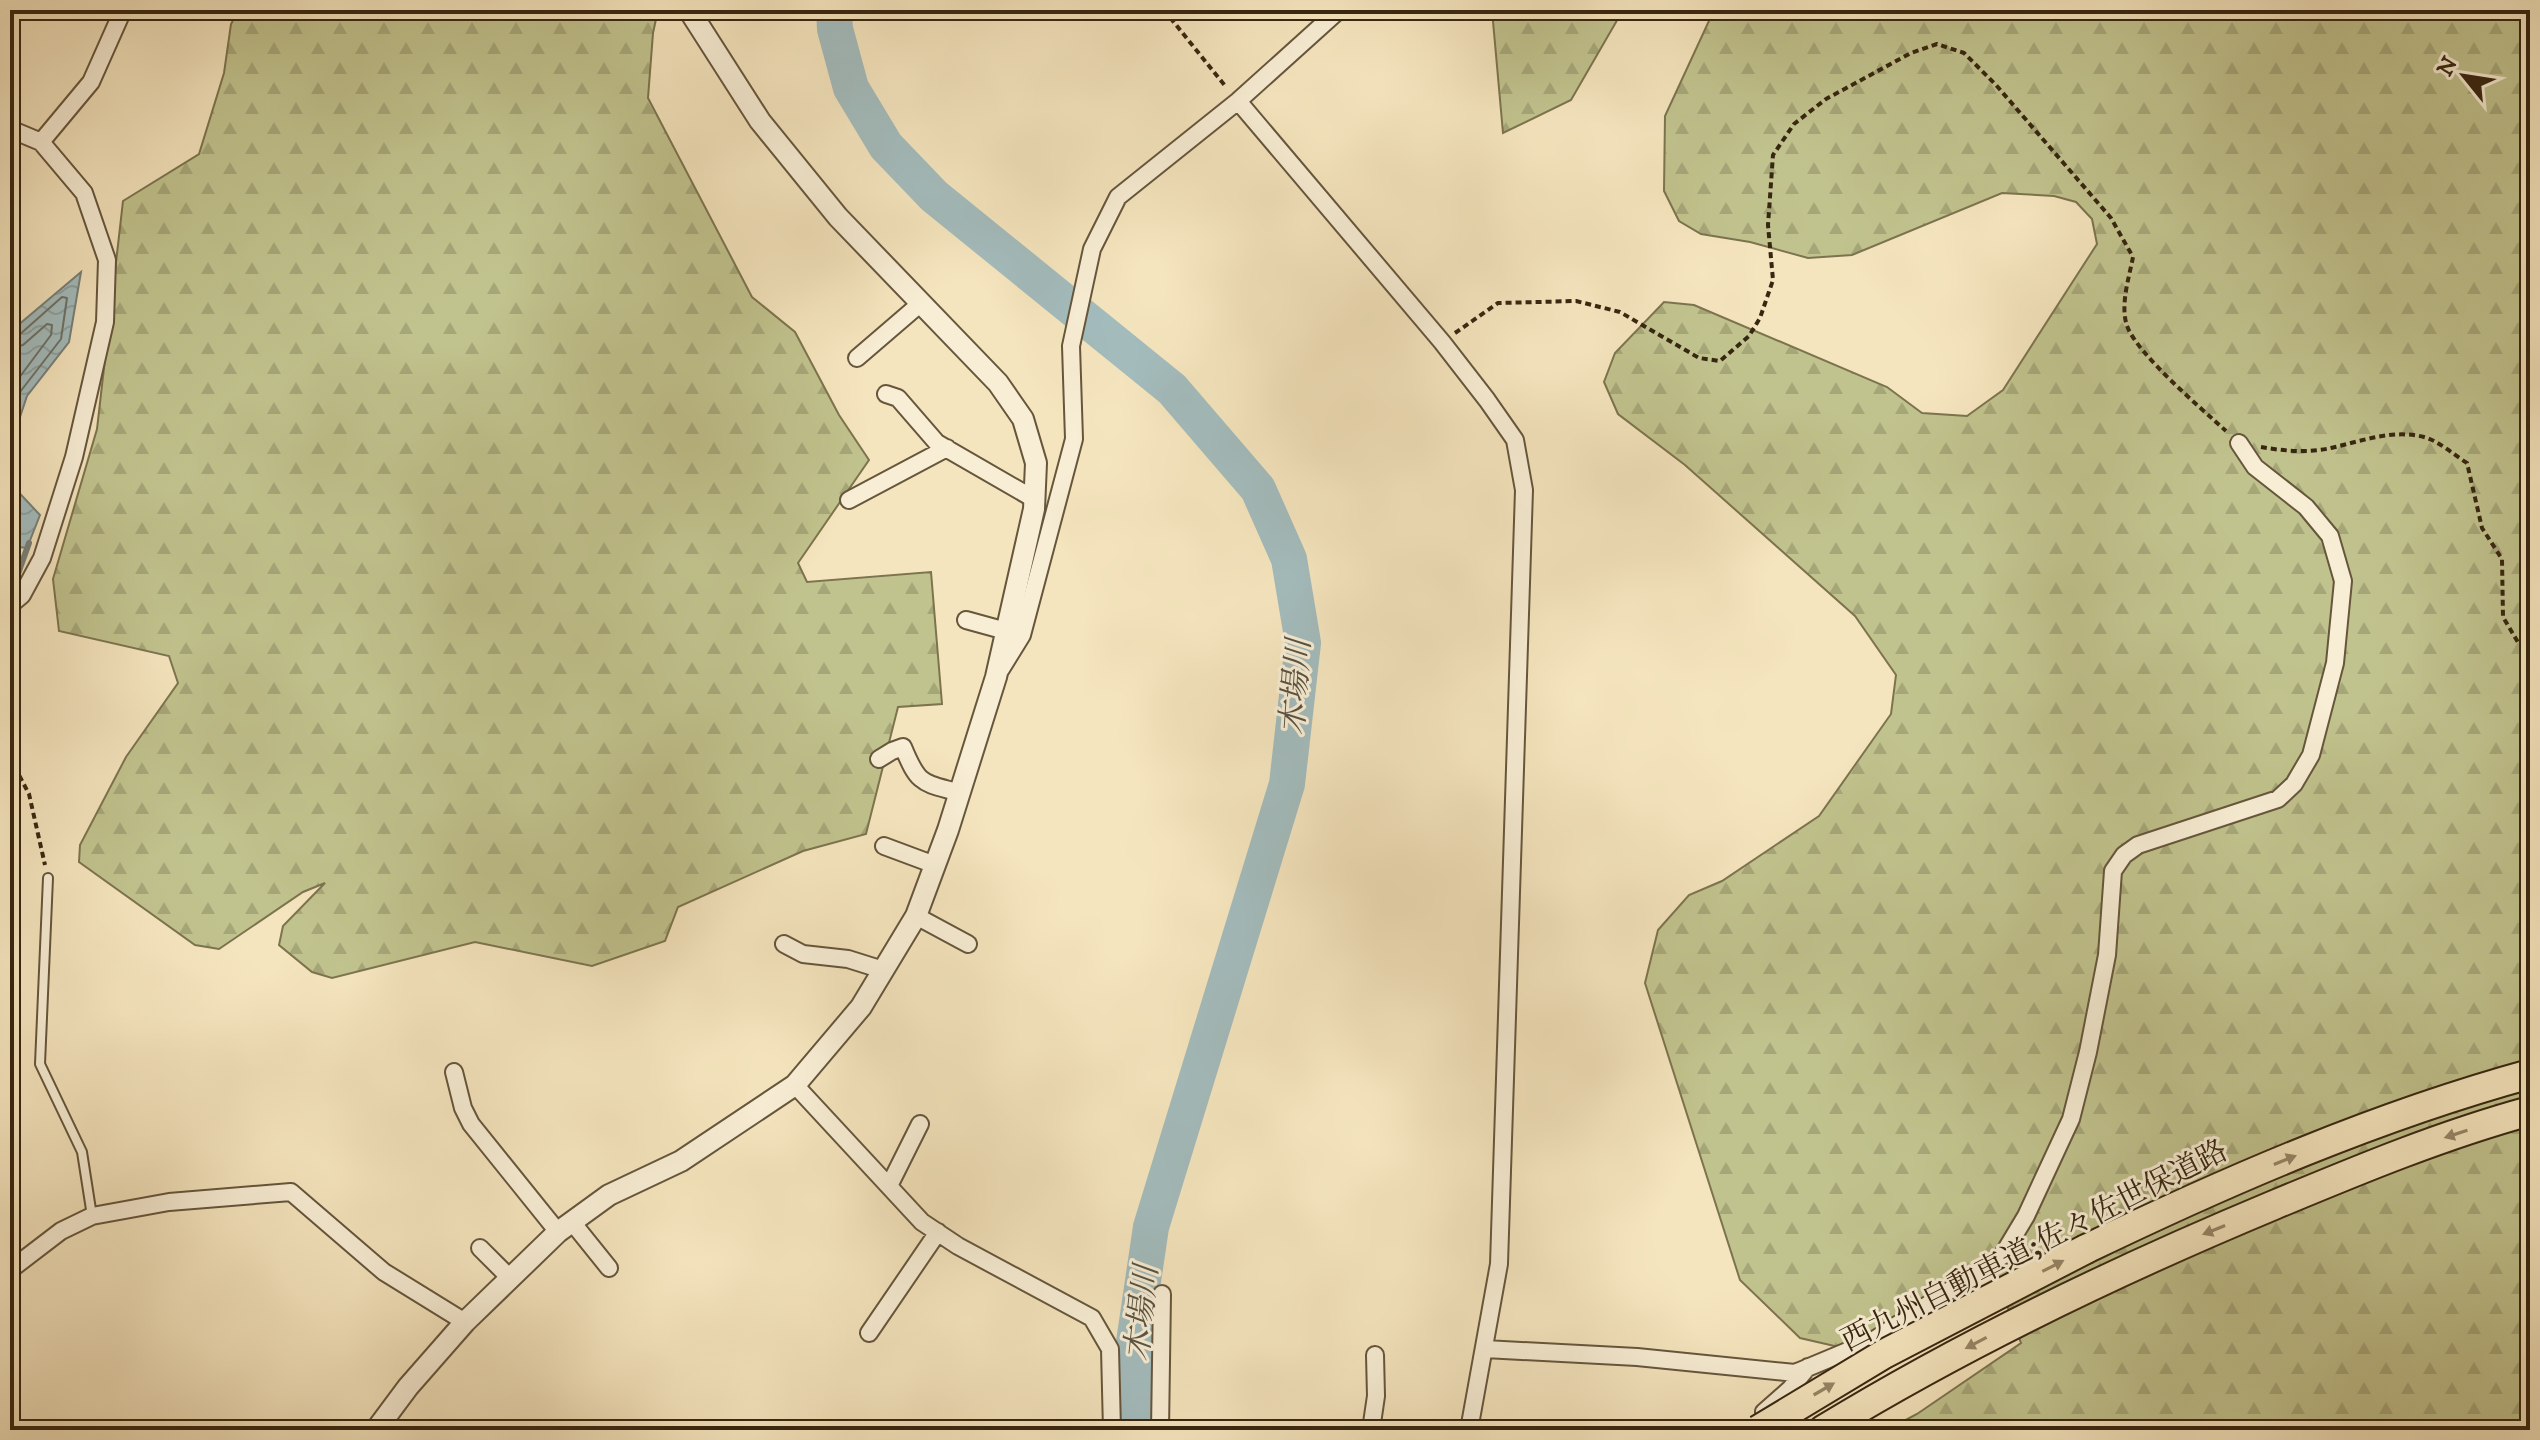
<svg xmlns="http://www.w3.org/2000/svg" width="2540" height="1440" font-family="'IM FELL DW Pica','Noto Serif JP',serif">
  <defs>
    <pattern id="forest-firs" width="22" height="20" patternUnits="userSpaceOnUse" patternTransform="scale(2)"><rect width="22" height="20" fill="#c1c38e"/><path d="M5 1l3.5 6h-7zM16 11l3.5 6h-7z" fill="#a6a779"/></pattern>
    <pattern id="water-waves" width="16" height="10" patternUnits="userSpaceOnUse" patternTransform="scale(2)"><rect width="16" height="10" fill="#a3bcbd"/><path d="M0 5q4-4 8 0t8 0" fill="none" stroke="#8da1a1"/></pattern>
  </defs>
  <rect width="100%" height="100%" fill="#f5e5be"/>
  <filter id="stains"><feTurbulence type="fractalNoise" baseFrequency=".0025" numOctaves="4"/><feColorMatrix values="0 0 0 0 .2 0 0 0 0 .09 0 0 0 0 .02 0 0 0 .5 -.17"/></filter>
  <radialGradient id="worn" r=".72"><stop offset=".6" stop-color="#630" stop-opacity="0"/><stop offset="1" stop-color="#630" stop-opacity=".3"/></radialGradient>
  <path fill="url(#forest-firs)" stroke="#7c744f" stroke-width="2" d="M239 10H658L653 33 648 98 752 297 795 332 839 415 869 460 798 563 807 582 931 572 942 704 898 707 866 834 803 851 678 907 665 941 592 966 475 942 332 978 312 972 279 945 283 926 325 883 303 892 219 949 195 945 79 862 80 845 126 757 178 683 169 656 59 631 53 579 97 429 123 201 199 154 224 73 231 24Z
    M1492 10H1623L1571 100 1503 133Z
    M1714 10H2530V1430H1887L1917 1414 2021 1343 1990 1260 1843 1348 1800 1338 1740 1280 1645 983 1658 930 1689 895 1722 881 1819 816 1891 714 1896 675 1855 616 1685 465 1618 414 1604 382 1615 353 1664 302 1694 305 1887 387 1922 413 1967 416 2003 390 2097 244 2092 219 2076 202 2054 196 2002 193 1852 255 1808 258 1750 242 1701 234 1679 221 1664 191 1665 116Z"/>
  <path fill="url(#water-waves)" stroke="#788078" stroke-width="2" d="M81 272 69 342 27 396 13 438 10 469V332Z
    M10 483 40 515 27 548 10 546Z"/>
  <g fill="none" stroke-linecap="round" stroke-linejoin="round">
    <path stroke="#6d7166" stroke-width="2" d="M10 338 18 336 62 297 67 298 61 339 20 392 10 422
      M10 348 23 345 47 324 52 325 51 335 10 390"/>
    <path stroke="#788078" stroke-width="6" d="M10 596 29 543"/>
    <path stroke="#a3bcbd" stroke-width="36" d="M834 10 835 29 851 88 886 146 934 196 1172 389 1258 489 1289 559 1303 643 1287 784 1151 1227 1133 1349 1137 1430"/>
    <g stroke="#66563c" stroke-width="12">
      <path id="service" d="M48 878 40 1064 82 1152 92 1216"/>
    </g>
    <g stroke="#66563c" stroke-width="20">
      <path id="minor" d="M1238 101 1442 342 1487 400 1515 440 1524 490 1499 1264 1469 1430
        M10 129 41 142 84 193 107 260 105 322 74 457 42 558 22 595 10 605
        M41 142 91 82 123 10
        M857 358 921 303
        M886 394 898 398 937 443 1034 499
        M849 500 947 448
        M966 620 1006 631
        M1001 669 1022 635 1074 439 1071 346 1092 249 1118 197 1238 101 1339 10
        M879 759 892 751 903 747C919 786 922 782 960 793
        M884 846 935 865
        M916 916 968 944
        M784 944 803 954 848 959 883 970
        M454 1072 463 1108 471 1124 558 1232
        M795 1085 922 1222 958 1246 1092 1318 1110 1349 1112 1430
        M889 1186 920 1124
        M572 1222 609 1268
        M480 1248 510 1278
        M10 1270 61 1231 92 1216 169 1202 291 1192 384 1272 465 1322
        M869 1333 938 1232
        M1485 1349 1637 1357 1795 1373 1874 1340 2002 1256 2026 1216 2071 1119 2088 1052 2107 955 2113 871 2124 855 2138 845 2278 799 2294 784 2311 755 2335 663 2343 581 2330 536 2306 507 2255 467 2239 443
        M1767 1425 1764 1412 1790 1389 1808 1367
        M1160 1430 1162 1294
        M1371 1430 1376 1396 1375 1355"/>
    </g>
    <g stroke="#66563c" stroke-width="24">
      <path id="tertiary" d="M376 1430 408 1387 465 1322 558 1232 609 1195 681 1161 795 1085 861 1007 916 916 948 830 996 677 1034 509 1036 463 1023 419 998 383 838 217 760 121 689 10"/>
    </g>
    <g stroke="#372610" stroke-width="32">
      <path id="motorway" d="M2086 1249C2229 1180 2377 1116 2530 1074
        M1823 1430C1967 1342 2118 1270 2274 1205 2358 1170 2442 1135 2530 1111"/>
    </g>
    <path stroke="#372610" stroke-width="4" stroke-dasharray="6 4" stroke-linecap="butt" d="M1164 10 1226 87
      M1455 333 1498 303 1576 301 1620 312 1699 358 1720 361 1749 336 1760 318 1773 280 1768 225 1773 155 1794 124 1826 99 1911 53 1937 44 1964 53 1996 85 2111 218 2133 257C2129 278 2120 305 2127 326 2138 355 2201 408 2226 431
      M2261 447C2283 451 2309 453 2331 448 2362 441 2392 429 2424 437 2439 441 2454 455 2467 463L2482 528 2502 559 2503 617 2519 644 2530 651
      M10 638 15 621
      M10 758 29 794 45 865"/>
    <use href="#service" stroke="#f8eed5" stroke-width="8"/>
    <use href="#minor" stroke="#f8eed5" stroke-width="16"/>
    <use href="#tertiary" stroke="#f8eed5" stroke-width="20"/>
    <use href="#motorway" stroke="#f5e5be" stroke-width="28"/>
    <g stroke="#372610" stroke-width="32" stroke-linecap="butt">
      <path id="motorway-bridge" d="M1758 1430 1884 1354 2086 1249"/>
    </g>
    <use href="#motorway-bridge" stroke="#f5e5be" stroke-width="28"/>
  </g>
  <defs><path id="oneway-solid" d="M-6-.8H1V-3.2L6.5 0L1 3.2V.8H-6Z" transform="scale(2)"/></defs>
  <g fill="#968667">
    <use href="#oneway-solid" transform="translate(2456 1134) rotate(162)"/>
    <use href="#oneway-solid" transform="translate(2285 1160) rotate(-22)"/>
    <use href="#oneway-solid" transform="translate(2214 1230) rotate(158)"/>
    <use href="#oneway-solid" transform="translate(2053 1266) rotate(-27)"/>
    <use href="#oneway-solid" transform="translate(1976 1343) rotate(152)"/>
    <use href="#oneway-solid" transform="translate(1824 1389) rotate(-30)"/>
  </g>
  <g text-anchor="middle" stroke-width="6" stroke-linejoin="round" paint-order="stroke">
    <g font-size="30" fill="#372610" stroke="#f8eed5">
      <text transform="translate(2034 1245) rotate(-27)" y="10">西九州自動車道;佐々佐世保道路</text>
    </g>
    <g font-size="32" font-style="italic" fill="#575344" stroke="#f8eed5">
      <text transform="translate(1295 687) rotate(-86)" y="11">木場川</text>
      <text transform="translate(1141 1313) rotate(-84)" y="11">木場川</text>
    </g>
  </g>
  <rect width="2540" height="1440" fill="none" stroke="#f5e5be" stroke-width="40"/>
  <rect x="12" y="12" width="2516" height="1416" fill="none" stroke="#372610" stroke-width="4"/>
  <rect x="20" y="20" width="2500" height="1400" fill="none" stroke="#372610" stroke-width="2"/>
  <g transform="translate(2464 76) rotate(300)" stroke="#f8eed5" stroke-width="6" paint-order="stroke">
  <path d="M0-6L14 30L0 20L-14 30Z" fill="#372610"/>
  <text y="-12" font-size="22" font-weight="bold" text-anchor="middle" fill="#372610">N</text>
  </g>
  <rect width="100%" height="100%" filter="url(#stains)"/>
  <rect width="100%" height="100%" fill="url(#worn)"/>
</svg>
